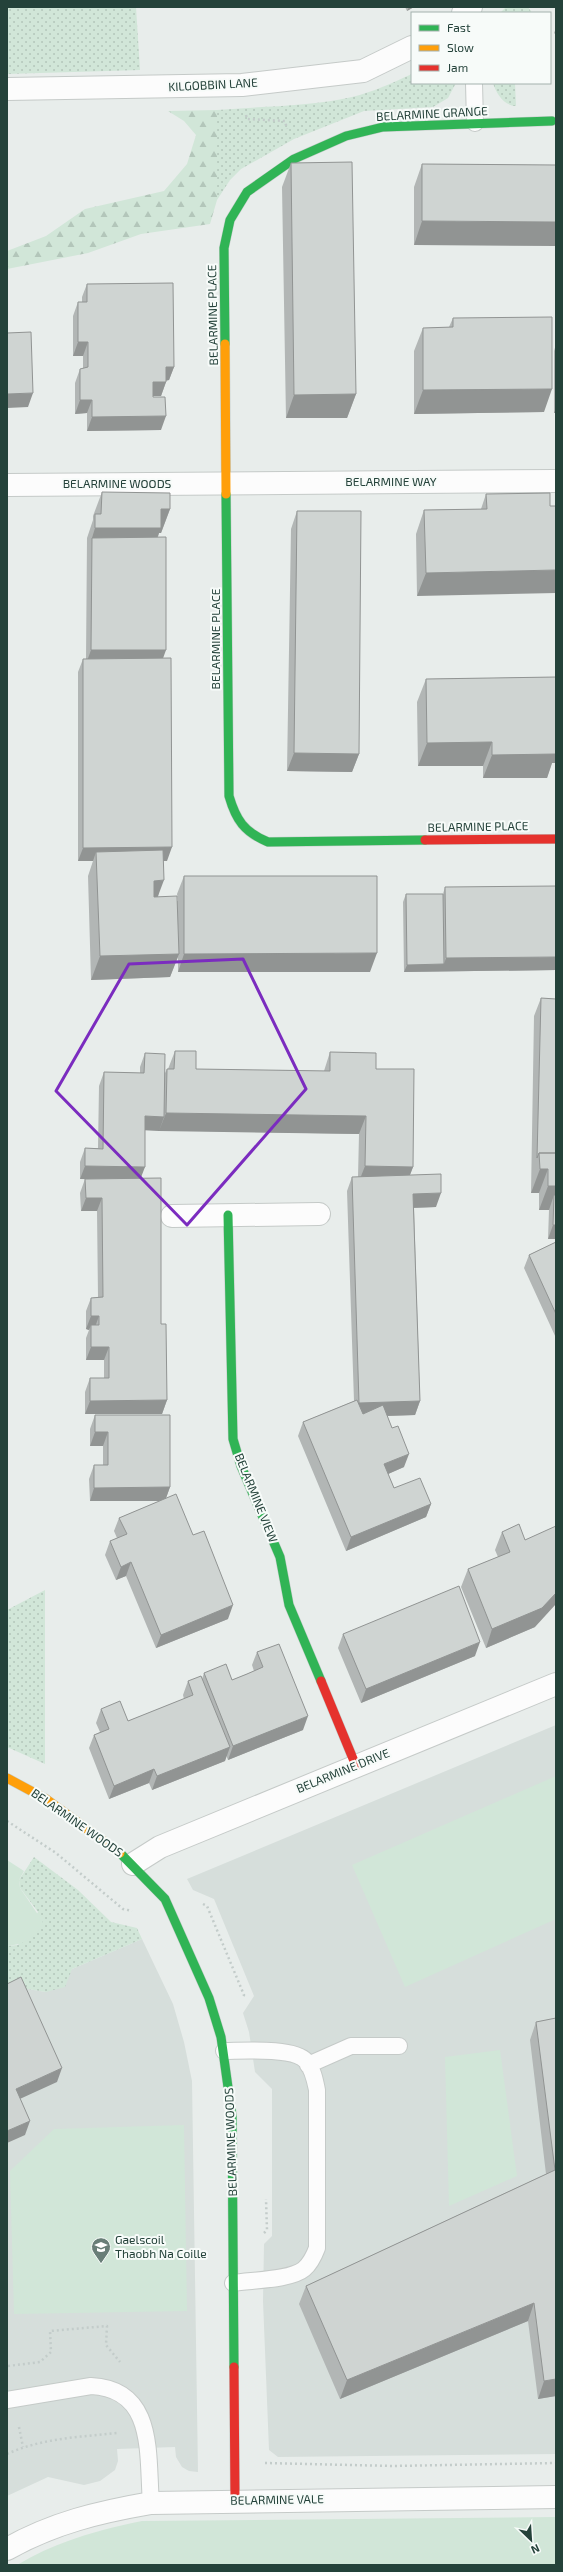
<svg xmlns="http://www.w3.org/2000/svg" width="563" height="2572" font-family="'Exo 2',sans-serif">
  <defs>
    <pattern id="grass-dots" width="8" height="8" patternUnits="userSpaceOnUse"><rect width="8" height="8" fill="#d1e6d8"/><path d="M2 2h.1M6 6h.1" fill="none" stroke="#b3c6ba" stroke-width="1.8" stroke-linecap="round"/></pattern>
    <pattern id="forest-firs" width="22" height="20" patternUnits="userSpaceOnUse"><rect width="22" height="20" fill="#d1e6d8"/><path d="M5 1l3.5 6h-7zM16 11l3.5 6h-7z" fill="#b3c6ba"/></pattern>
  </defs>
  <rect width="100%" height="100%" fill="#e8edeb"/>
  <path fill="#d6dedb" d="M556 1725V2454L278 2457 269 2450 263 2301 264 2244 272 2236V2089L255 2072 249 2032 243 2013 254 1996 214 1899 193 1890 187 1879Z
    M142 1939 173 2004 184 2042 192 2081 198 2472 189 2471 182 2467 176 2457 175 2447 117 2449 118 2461 115 2470 100 2481 84 2485 48 2477 7 2496V1998L28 1989 46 1992 72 1969Z"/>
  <path fill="url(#grass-dots)" d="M7 7H136L140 70 7 74Z
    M506 7H528L532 13H500Z
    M412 74V83H456L448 98 433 107 364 111 294 139 241 169 230 180 217 200V110C262 106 308 107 352 97 373 92 392 83 412 74Z
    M493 83H515L516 106C504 106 496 93 493 83Z
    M45 1590V1764L7 1747V1610Z
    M34 1857 78 1890 111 1922 137 1928 142 1939 72 1969 65 1987 46 1992 28 1989 7 1998V1946L18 1945 38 1912 20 1888 19 1880Z"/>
  <path fill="url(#forest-firs)" d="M217 110V200L210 224 141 234 88 253 7 269V251L46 236 85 209 164 191 187 164 196 135 184 121 168 111Z"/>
  <path fill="#d1e6d8" d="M556 1776V1919L405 1987 352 1865Z
    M7 1860 24 1871 19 1880 20 1888 43 1922C36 1939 25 1944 7 1946Z
    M500 2050 517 2176 449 2206 445 2057Z
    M184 2125 187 2311 14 2314 10 2171 54 2129Z
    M556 2517V2565H17C55 2542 98 2530 142 2521Z"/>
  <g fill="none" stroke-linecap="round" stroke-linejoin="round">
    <g stroke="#c5cac8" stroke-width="18">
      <path id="lane" d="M474 83 475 123
        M224 2051C242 2051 294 2047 306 2061 313 2069 315 2080 317 2090V2248C314 2256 311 2263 304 2269 291 2280 251 2280 233 2283
        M308 2065 351 2046H399
        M7 2400 91 2386C156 2389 147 2455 151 2503"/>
    </g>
    <g stroke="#c5cac8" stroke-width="24">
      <path id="street" d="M463 13 471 7
        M7 89 242 85 363 71 412 47
        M7 485 556 481
        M172 1216 319 1214
        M133 1864 160 1847 556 1684
        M7 2549C53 2523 99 2512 151 2503L556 2497"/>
    </g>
    <g stroke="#c3cbc8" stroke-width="10">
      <path id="fast" d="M225 344 224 248 230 220 247 192 294 159 346 136 383 127 552 121
        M226 494 229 796C236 820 244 832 268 842L425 840
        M228 1215 233 1439 241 1466 280 1557 289 1605 321 1681
        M120 1853 165 1899 209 1998 221 2037 232 2116 234 2367"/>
    </g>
    <g stroke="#c3cbc8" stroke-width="10">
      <path id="slow" d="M225 344 226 494
        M7 1778 46 1799 120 1853"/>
    </g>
    <g stroke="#c3cbc8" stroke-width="10">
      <path id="jam" d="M425 840 556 839
        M321 1681 356 1766
        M234 2367 235 2501"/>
    </g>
    <path stroke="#c3ccca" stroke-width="2.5" stroke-dasharray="2 3" stroke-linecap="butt" d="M246 115 247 119 285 121 287 129
      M7 1821 56 1853 123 1909 132 1911
      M203 1904 207 1906 244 1995 242 1998
      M264 2233 267 2230 266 2199
      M8 2366 40 2362 51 2352 50 2331 107 2326 106 2345 120 2362
      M19 2427 23 2447
      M7 2454C42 2438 80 2437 117 2433
      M265 2463 393 2466 556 2463"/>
    <use href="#lane" stroke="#fcfcfc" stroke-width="16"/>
    <use href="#street" stroke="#fcfcfc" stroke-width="22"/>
    <use href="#fast" stroke="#30b455" stroke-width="9"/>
    <use href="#slow" stroke="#ff9f0a" stroke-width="9"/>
    <use href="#jam" stroke="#e5322d" stroke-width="9"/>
  </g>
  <path fill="#b2b6b5" d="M405 7H414L407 11Z
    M556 28V35L554 33Z
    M291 163 356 394 347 418H286L282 187Z
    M422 164 556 165 414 245V187Z
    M87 284 174 367 169 380 166 381V382L161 396H153L161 430 87 431V413L75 414V383L80 369H83V356H73V316L78 302H82V297Z
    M453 318 544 412 414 414V351L423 328 449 327Z
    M556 344V413H554V351Z
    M102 492 170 509 161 533H159L158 537 163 658 167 861H163L158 897 178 901 177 894 184 876 370 972H178V957L170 977 91 980 88 876 93 861H78V672L83 659H86L87 538 93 520V516Z
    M550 493 417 596 416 534 424 510 481 509 486 494Z
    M297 511 359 754 352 772 287 771 291 529Z
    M556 677V763H552L547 778H483V766H418L417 702 426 679Z
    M445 887 556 970 404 972 403 902 406 894H443Z
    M541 998 556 999V1239H548L549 1210H539V1193H531L534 1016Z
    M175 1051 196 1069 324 1071 330 1052 376 1069 413 1167 410 1175 436 1207 414 1208 420 1401 415 1415 387 1416 404 1467 388 1474 394 1488 431 1504 426 1517 346 1551 298 1436 303 1422 354 1401 347 1191 352 1177H358L359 1134 145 1130 141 1179 161 1324 167 1400 162 1414H85V1392L90 1378H104V1360H86V1338L89 1330 86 1329V1311L91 1298 98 1297 97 1211H81L80 1193 85 1179H80V1162L85 1148H98L99 1086 104 1072 140 1073V1067L145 1053 165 1073 167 1069H168Z
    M556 1242V1338L524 1268 529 1255Z
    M95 1415 170 1487 166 1498 228 1619 156 1648 126 1576 116 1580 105 1555 110 1541 117 1538 114 1531 119 1518 160 1501H90L89 1479 94 1465H103V1446H90V1429Z
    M519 1524 535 1627 486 1648 461 1587 468 1569 498 1557 495 1550 502 1532Z
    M343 1634 475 1656 361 1703 338 1648Z
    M257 1652 303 1730 228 1760 226 1755 225 1761 152 1790 149 1783 109 1799 89 1748 94 1735 100 1732 96 1723 101 1709 128 1721 184 1699 183 1695 188 1681 202 1679 204 1673 232 1680 254 1671 252 1665Z
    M556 2018V2396L538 2399 528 2321 340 2399 299 2304 306 2286 546 2174 530 2040 536 2022Z"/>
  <path fill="#919493" d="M409 7H414L407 11Z
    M422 221 556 222V246L414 245Z
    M78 342H88L83 356H73Z
    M166 367H174L169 380 161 381Z
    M153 382H166L161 396H148Z
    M552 389 544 412 414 414 423 390Z
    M33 393 28 407 7 408V394Z
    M356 394 347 418H286L294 395Z
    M80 400H92L87 413 75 414Z
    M556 408V413H554Z
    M166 416 161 430 87 431 92 417Z
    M161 509H170L161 533H159L152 552 92 538 95 528Z
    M556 570V593L417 596 426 573Z
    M91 650H166L161 664H86Z
    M556 739V763H552L547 778H483L492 755Z
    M492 742 483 766H418L427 743Z
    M294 753 359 754 352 772 287 771Z
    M172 847 167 861H97L96 852 93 861H78L83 848Z
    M164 880 155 904H145L154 881Z
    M377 953 370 972H178L184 954Z
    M179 954 170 977 91 980 100 956Z
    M556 957V970L404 972 407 965 444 964 446 958Z
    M166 1113 366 1116 359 1134 159 1131Z
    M145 1116 164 1117 159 1131 140 1130Z
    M85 1166 145 1167 140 1180 80 1179Z
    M365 1166 413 1167 406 1185 358 1184Z
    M540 1169H548L539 1193H531Z
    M548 1186H556V1210L554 1195 549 1210H539Z
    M441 1193 436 1207 408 1208 413 1194Z
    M86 1198H102L97 1211H81Z
    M553 1225H556V1239H548Z
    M91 1316H99L94 1330 91 1325 89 1330 86 1329Z
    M91 1347H109L104 1360H86Z
    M167 1400 162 1414H85L90 1401Z
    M420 1401 415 1415 354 1417 359 1403Z
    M95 1432H108L103 1446H90Z
    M409 1454 404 1467 379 1478 384 1464Z
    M170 1487 165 1501H90L94 1488Z
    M431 1504 426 1517 346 1551 351 1537Z
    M131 1562 126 1576 116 1580 121 1567Z
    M556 1593V1604L535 1627 486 1648 492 1629Z
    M233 1605 228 1619 156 1648 161 1635Z
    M480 1642 475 1656 361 1703 366 1689Z
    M308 1716 303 1730 228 1760 233 1746Z
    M230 1747 225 1761 152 1790 157 1776Z
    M154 1769 149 1783 109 1799 114 1786Z
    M62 2068 57 2082 11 2103 16 2089Z
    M30 2121 25 2135 7 2143V2131Z
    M534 2303 528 2321 340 2399 347 2380Z
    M556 2379V2396L538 2399 544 2381Z"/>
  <path fill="#cfd4d2" stroke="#919493" d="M352 162 356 394 294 395 291 163Z
    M422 164 556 165V222L422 221Z
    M173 283 174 367H166V382H153V397H165L166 416 92 417V400H80V369L88 367V342H78V302H87V284Z
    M552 317V389L423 390V328L453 327V318Z
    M31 332 33 393 7 394V333Z
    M102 492 170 493V509H161V528H95V514H101Z
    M550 493V506H556V570L426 573 424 510 487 509 486 494Z
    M297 511H361L359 754 294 753Z
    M166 537V650H91L92 538Z
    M171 658 172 847 83 848V659Z
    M556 677V754L492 755V742L427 743 426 679Z
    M163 850 164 880 154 881V897L177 896 179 954 100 956 96 852Z
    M184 876H377V953L184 954Z
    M556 886V957L446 958 445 887Z
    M406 894H443L444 964 407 965Z
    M541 998 556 999V1153H539L537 1158Z
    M175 1051H196V1069L330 1071V1052L376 1053V1069H414L413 1167 365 1166 366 1116 166 1113 167 1069H174Z
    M145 1053 165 1054 164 1117 145 1116V1167L85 1166V1148L103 1149 104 1072 144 1073Z
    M539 1153H556V1186H548V1169H540Z
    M441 1174V1193L413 1194 420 1401 359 1403 352 1177Z
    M161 1178V1324H166L167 1400 90 1401V1378H109V1347H91V1325H99V1316H91V1298L103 1297 102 1198H86L85 1179Z
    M554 1195H556V1225H553Z
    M556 1242V1314L529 1255Z
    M357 1400 363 1414 383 1405 392 1428 398 1426 409 1454 384 1464 394 1488 420 1478 431 1504 351 1537 303 1422Z
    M95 1415H170V1487L94 1488V1465H108V1432H95Z
    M176 1494 193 1535 204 1531 233 1605 161 1635 131 1562 121 1567 110 1541 127 1534 119 1518Z
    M519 1524 525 1540 556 1526V1593L542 1608 492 1629 468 1569 510 1552 502 1532Z
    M459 1586 480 1642 366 1689 343 1634Z
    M279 1644 308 1716 233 1746 204 1673 226 1664 232 1680 247 1674 263 1667 257 1652Z
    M201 1676 230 1747 157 1776 154 1769 114 1786 94 1735 109 1729 101 1709 120 1701 128 1721 193 1695 188 1681Z
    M21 1977 62 2068 16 2089 30 2121 7 2131V1984Z
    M556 2018V2379L544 2381 534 2303 347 2380 306 2286 555 2170 536 2022Z"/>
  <path fill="none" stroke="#7b2cbf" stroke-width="3" stroke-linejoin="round" d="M243 959 306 1089 187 1225 56 1091 129 964Z"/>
  <defs>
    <g id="school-pin" transform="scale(1)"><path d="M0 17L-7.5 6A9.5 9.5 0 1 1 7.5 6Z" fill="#697e78" stroke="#f7fbf9"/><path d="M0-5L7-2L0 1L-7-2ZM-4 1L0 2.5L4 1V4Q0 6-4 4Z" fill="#fff"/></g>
  </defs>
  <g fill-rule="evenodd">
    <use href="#school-pin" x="101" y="2247"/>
  </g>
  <g text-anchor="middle" stroke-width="4" stroke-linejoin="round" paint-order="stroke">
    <g font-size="12" fill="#24423a" stroke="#f7fbf9">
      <text transform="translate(213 85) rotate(-3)" y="4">KILGOBBIN LANE</text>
      <text transform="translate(432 114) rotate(-3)" y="4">BELARMINE GRANGE</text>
      <text transform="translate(213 315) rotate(-91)" y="4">BELARMINE PLACE</text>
      <text x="391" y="486">BELARMINE WAY</text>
      <text x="117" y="488">BELARMINE WOODS</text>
      <text transform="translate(216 639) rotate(-90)" y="4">BELARMINE PLACE</text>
      <text transform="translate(478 827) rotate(-1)" y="4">BELARMINE PLACE</text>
      <text transform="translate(256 1498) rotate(68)" y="4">BELARMINE VIEW</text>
      <text transform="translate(343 1771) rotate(-22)" y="4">BELARMINE DRIVE</text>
      <text transform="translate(77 1823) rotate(35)" y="4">BELARMINE WOODS</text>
      <text transform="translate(231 2142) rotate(-92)" y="4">BELARMINE WOODS</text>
      <text transform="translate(277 2500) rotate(-1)" y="4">BELARMINE VALE</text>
    </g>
    <g font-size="12" fill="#24423a" stroke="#f7fbf9" text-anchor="start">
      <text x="115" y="2244">Gaelscoil<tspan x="115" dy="14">Thaobh Na Coille</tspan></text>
    </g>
  </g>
  <rect width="563" height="2572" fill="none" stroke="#24423a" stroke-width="16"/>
  <rect x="411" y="12" width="140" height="72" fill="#f7fbf9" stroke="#a3b1ad"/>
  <rect x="419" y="25" width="20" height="6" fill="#30b455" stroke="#a3b1ad"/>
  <text x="447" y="32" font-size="12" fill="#24423a">Fast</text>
  <rect x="419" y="45" width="20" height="6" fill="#ff9f0a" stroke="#a3b1ad"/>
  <text x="447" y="52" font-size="12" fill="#24423a">Slow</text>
  <rect x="419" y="65" width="20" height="6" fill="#e5322d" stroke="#a3b1ad"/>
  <text x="447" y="72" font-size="12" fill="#24423a">Jam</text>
  <g transform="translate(531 2540) rotate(155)" stroke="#f7fbf9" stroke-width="3" paint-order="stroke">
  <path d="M0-3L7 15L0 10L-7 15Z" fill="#24423a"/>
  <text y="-6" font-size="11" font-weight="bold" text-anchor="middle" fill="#24423a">N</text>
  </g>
</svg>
